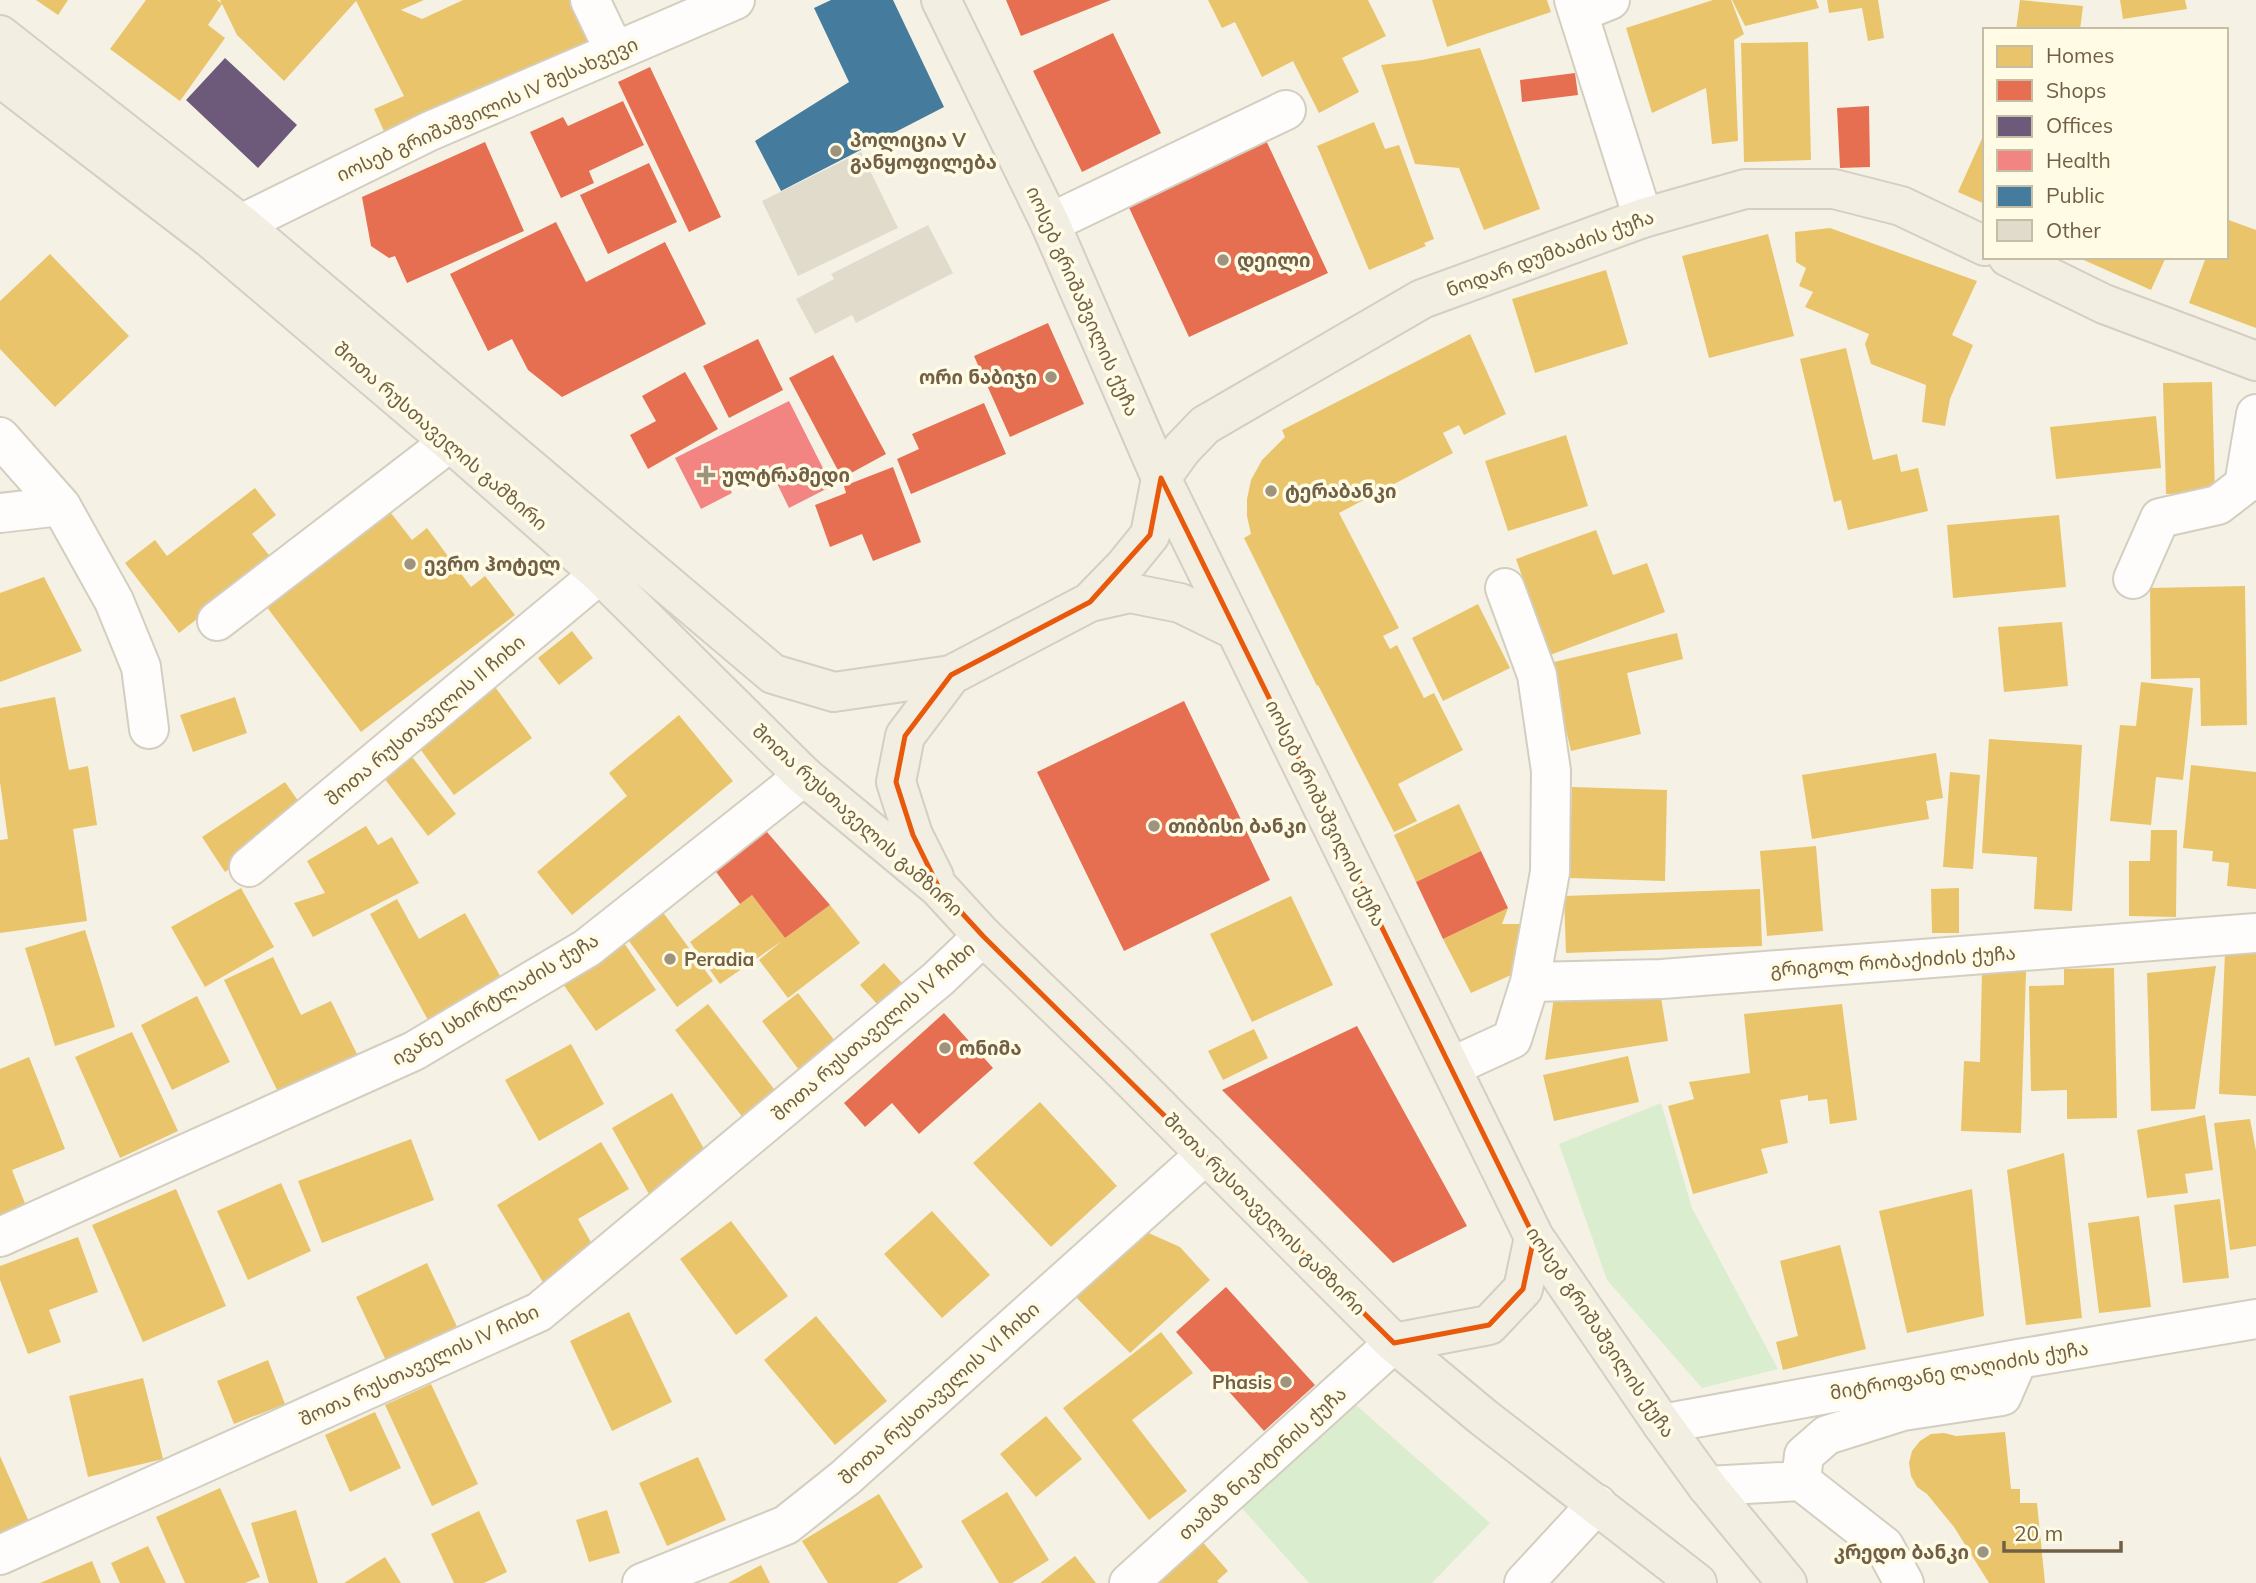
<svg xmlns="http://www.w3.org/2000/svg" width="2256" height="1583" font-family="Mulish,'Noto Sans Georgian',sans-serif">
  <rect width="100%" height="100%" fill="#f5f2e5"/>
  <path fill="#dbedcf" d="M1661 1103 1692 1208 1778 1369 1702 1388 1607 1280 1559 1144Z
    M1356 1405 1490 1523 1432 1583H1309L1240 1506Z"/>
  <path fill="#e9c46a" d="M36 0H68L58 15Z
    M146 0H217L221 3 220 0H424L401 10 422 19 463 0H579L599 46 387 138 374 109 404 96 356 1 284 81 237 35 222 4 208 25 225 38 180 101 110 49Z
    M1208 0H1368L1386 36 1342 58 1359 92 1319 113 1293 61 1262 77 1235 22 1222 28Z
    M1432 0H1547L1551 12 1447 47Z
    M1713 0H1731L1744 34 1734 40 1738 141 1712 144 1706 88 1652 113 1626 28Z
    M1732 0H1816L1819 8 1745 26Z
    M1827 0H1878L1884 38 1868 41 1862 8 1829 13Z
    M2020 0 2083 6 2080 30H2016Z
    M2120 0H2185L2187 9 2123 19Z
    M1808 42 1811 160 1744 162 1741 43Z
    M1480 48 1540 209 1484 230 1459 168 1415 164 1381 65 1422 60Z
    M1374 122 1385 149 1399 145 1434 239 1424 243 1426 246 1369 270 1317 146Z
    M1985 132V204L1958 192Z
    M2226 219 2256 230V328L2189 303 2206 257H2226Z
    M1830 228 1977 281 1952 335 1973 345 1950 399 1945 426 1922 422 1926 385 1871 364 1865 344 1869 334 1805 307 1813 292 1799 286 1806 268 1796 262 1795 232Z
    M1768 234 1794 336 1709 358 1682 256Z
    M50 254 129 336 55 407 0 349V301Z
    M2077 257H2166L2151 290Z
    M1606 270 1628 344 1535 373 1512 299Z
    M1470 334 1506 414 1464 435 1459 425 1443 433 1453 453 1339 513 1399 628 1383 636 1390 649 1397 645 1424 698 1434 693 1463 750 1398 784 1417 821 1394 832 1318 685 1317 686 1244 538 1251 534 1247 516V499L1251 480 1262 460 1285 437 1282 430Z
    M1846 348 1873 460 1897 454 1901 472 1918 468 1928 511 1848 530 1841 500 1834 502 1800 359Z
    M2212 382 2215 493 2166 494 2163 383Z
    M2156 416 2161 468 2056 479 2050 427Z
    M1566 435 1588 506 1508 531 1485 461Z
    M255 488 276 515 252 534 273 560 179 633 125 563 155 540 167 556Z
    M387 508 412 540 427 528 471 587 485 576 515 615 361 732 263 602Z
    M2059 515 2066 587 1953 598 1947 525Z
    M1596 530 1613 575 1647 563 1665 612 1550 655 1516 559Z
    M44 577 82 651 0 682V593Z
    M2245 586 2247 725 2201 726 2200 678 2151 679 2150 588Z
    M1478 604 1510 668 1443 701 1412 638Z
    M2062 622 2068 686 2004 692 1998 627Z
    M572 631 593 658 559 685 538 658Z
    M1677 633 1683 659 1627 673 1641 734 1571 751 1550 663Z
    M2141 682 2193 688 2183 780 2156 777 2151 825 2110 821 2120 725 2136 726Z
    M493 684 532 738 454 795 415 742Z
    M55 697 69 770 88 766 97 825 73 829 87 921 0 933V840L8 839 0 782V708Z
    M235 697 247 733 193 752 180 715Z
    M679 715 733 781 572 915 537 872 627 796 609 773Z
    M1989 739 2082 745 2072 911 2034 909 2037 857 1982 853Z
    M406 749 456 814 428 836 378 770Z
    M1936 753 1943 798 1926 801 1929 819 1812 839 1802 775Z
    M2191 765 2256 772V889L2227 886 2229 863 2212 861 2213 851 2183 848Z
    M1950 772 1980 775 1973 869 1943 867Z
    M285 782 308 815 225 872 202 837Z
    M1572 787 1667 790 1665 881 1569 878Z
    M1459 804 1481 851 1416 882 1394 835Z
    M366 826 378 845 392 837 419 883 313 937 294 903 325 893 307 861Z
    M2151 830H2177L2176 917 2129 916V861H2150Z
    M1816 846 1823 931 1767 936 1760 851Z
    M241 888 274 947 205 987 171 927Z
    M1959 888V933H1932L1931 889Z
    M1760 889 1762 946 1566 953 1564 896Z
    M752 895 785 938 830 905 860 943 788 998 759 960 782 941 720 984 690 942Z
    M1291 896 1333 985 1252 1022 1210 934Z
    M397 899 419 939 465 913 503 981 429 1022 370 914Z
    M1508 908 1502 924H1524L1520 971 1471 993 1443 939Z
    M662 911 713 981 677 1007 626 937Z
    M85 930 115 1027 55 1046 25 948Z
    M624 943 656 990 596 1031 563 984Z
    M2225 952 2256 954V1096L2219 1094Z
    M273 957 301 1015 331 1001 358 1056 279 1094 224 980Z
    M884 963 902 983 878 1005 860 985Z
    M2216 966 2195 1109 2151 1111 2147 973Z
    M2114 968 2117 1118 2067 1119V1090L2031 1091 2029 986 2064 985V969Z
    M1982 971 2026 972 2021 1133 1961 1131 1964 1061 1980 1062Z
    M798 993 838 1045 802 1074 762 1021Z
    M197 996 230 1062 172 1090 141 1025Z
    M1554 997H1661L1668 1041 1545 1060Z
    M708 1004 788 1107 754 1132 675 1030Z
    M1842 1004 1857 1120 1830 1124 1827 1099 1808 1101V1095L1780 1100 1788 1143 1761 1149 1768 1173 1693 1194 1668 1106 1694 1099 1689 1082 1750 1073 1744 1014Z
    M1254 1029 1268 1058 1223 1080 1208 1051Z
    M132 1032 178 1131 120 1158 75 1057Z
    M571 1044 604 1104 539 1141 505 1080Z
    M1628 1056 1639 1102 1554 1121 1543 1075Z
    M29 1057 65 1149 12 1170 28 1211 0 1222V1069Z
    M672 1093 711 1161 650 1196 612 1128Z
    M1040 1102 1117 1186 1051 1247 973 1163Z
    M2205 1115 2213 1170 2185 1174 2188 1193 2147 1198 2137 1130Z
    M2250 1119 2256 1151V1246L2230 1250 2214 1123Z
    M411 1139 434 1200 322 1243 298 1181Z
    M601 1142 629 1189 578 1219 597 1253 544 1284 497 1205Z
    M2064 1153 2082 1318 2026 1325 2007 1170Z
    M281 1183 311 1251 248 1280 217 1211Z
    M176 1189 226 1306 143 1342 92 1225Z
    M1972 1189 1984 1316 1907 1333 1879 1211Z
    M2220 1199 2229 1278 2183 1283 2174 1205Z
    M932 1211 990 1275 942 1318 884 1254Z
    M2139 1216 2151 1307 2099 1313 2088 1223Z
    M731 1221 788 1296 736 1335 680 1259Z
    M1142 1230 1180 1247 1210 1280 1130 1353 1074 1295Z
    M78 1237 98 1292 49 1310 61 1342 28 1354 0 1280V1266Z
    M1840 1245 1866 1349 1783 1370 1776 1342 1798 1336 1780 1261Z
    M427 1263 461 1335 390 1369 356 1297Z
    M629 1312 672 1402 612 1431 570 1341Z
    M816 1316 887 1401 835 1445 764 1360Z
    M1161 1332 1193 1373 1132 1420 1187 1491 1149 1520 1063 1408Z
    M268 1360 285 1404 234 1424 217 1381Z
    M143 1378 163 1459 88 1477 69 1396Z
    M431 1384 478 1484 432 1506 385 1405Z
    M375 1412 401 1468 350 1492 325 1435Z
    M1046 1416 1082 1459 1036 1497 1000 1454Z
    M2005 1432 2011 1489H2020V1503H2037L2045 1583H1989L1954 1527 1927 1494 1917 1487 1911 1476 1909 1463 1912 1451 1920 1441 1931 1434 1944 1433 1956 1436Z
    M0 1456 29 1522 0 1535Z
    M698 1457 726 1520 667 1546 639 1483Z
    M220 1488 260 1577 245 1583H185L156 1517Z
    M1007 1492 1049 1560 1012 1583H999L961 1521Z
    M879 1494 923 1567 897 1583H828L802 1541Z
    M296 1510 318 1583H269L251 1523Z
    M607 1510 620 1553 589 1562 576 1520Z
    M479 1511 507 1572 484 1583H454L431 1534Z
    M1199 1538 1228 1571 1217 1581 1219 1583H1150Z
    M148 1546 166 1583H120L111 1563Z
    M1075 1556 1096 1583H1040Z
    M385 1557 401 1583H344Z
    M92 1561 101 1583H40Z
    M761 1565 770 1583H728Z"/>
  <path fill="#e76f51" d="M1006 0H1111L1021 36Z
    M1113 33 1161 133 1082 172 1033 71Z
    M650 67 721 217 689 232 618 82Z
    M1575 73 1578 95 1522 102 1520 80Z
    M623 101 644 145 589 171 594 183 561 198 530 132 563 117 568 126Z
    M1869 106 1870 167 1840 168 1837 108Z
    M1264 136 1328 273 1189 337 1126 201Z
    M485 142 524 231 407 283 395 256 389 258 371 246 362 197Z
    M649 163 677 222 608 254 580 195Z
    M556 222 586 282 665 242 706 324 562 397 528 370 512 339 488 351 450 274Z
    M1048 323 1084 404 1010 437 974 356Z
    M758 339 783 390 729 418 703 366Z
    M833 355 886 454 842 478 789 378Z
    M685 372 718 429 648 469 630 435 656 421 642 396Z
    M984 403 1006 454 911 494 897 459 919 449 912 434Z
    M893 467 921 542 873 561 862 534 830 547 815 505 846 493 844 486Z
    M1184 701 1270 880 1124 951 1037 772Z
    M761 825 830 905 785 938 752 895 740 904 708 861Z
    M1481 851 1508 908 1443 939 1416 882Z
    M944 1013 993 1068 919 1134 892 1103 865 1127 844 1103Z
    M1357 1026 1467 1226 1393 1263 1222 1090Z
    M1226 1287 1315 1385 1264 1431 1176 1332Z"/>
  <path fill="#6d597a" d="M225 58 297 125 258 168 186 100Z"/>
  <path fill="#f28482" d="M789 401 832 486 789 508 768 465 728 485 732 493 701 509 675 458Z"/>
  <path fill="#457b9d" d="M831 0H893L944 107 781 191 755 141 849 82 814 8Z"/>
  <path fill="#e1dbcc" d="M861 152 898 228 798 276 762 201Z
    M928 225 953 273 856 323 852 315 815 334 796 299 834 279 831 274Z"/>
  <g fill="none" stroke-linecap="round" stroke-linejoin="round">
    <g stroke="#d3cec0" stroke-width="42">
      <path id="minor" d="M590 0 614 50
        M1574 0 1643 218
        M1578 13 1610 0
        M1050 223 1286 110
        M241 224 430 131 735 0
        M0 437 61 506 114 601 141 667 149 729
        M0 513 61 506
        M2133 579 2160 518 2218 505 2244 485 2256 414
        M217 621 450 442
        M249 867 600 574
        M1530 982 1662 979 2256 933
        M1451 1067 1512 1039 1530 982 1550 872 1551 771 1537 675 1505 588
        M0 1237 414 1051 587 948 804 776
        M1662 1424 2018 1359 2256 1319
        M1801 1481 1804 1455 1827 1435 1903 1411 2002 1396 2018 1359
        M1707 1486 1801 1481 1884 1546 1904 1583
        M0 1555 539 1312 938 979 983 936
        M642 1583 786 1525 845 1478 1206 1154
        M1129 1583 1394 1343
        M1524 1583 1597 1504"/>
    </g>
    <g stroke="#d4cec3" stroke-width="42">
      <path id="major" d="M941 0 1050 223 1161 478 1534 1237 1662 1424 1707 1486 1787 1583
        M0 35 241 224 773 674 834 692 951 675 1090 602 1130 593 1180 603 1235 630
        M0 77 211 239 450 442 600 574 804 776 939 888 983 936 1116 1064 1394 1343 1483 1417 1697 1583
        M2008 257 2104 304 2256 361
        M1090 602 1124 567 1150 535 1161 478 1182 449 1205 425 1422 299 1643 218 1745 189H1834L1901 206 1985 246
        M934 877 913 835 896 782 905 736 951 675
        M1394 1343 1489 1325 1523 1289 1534 1237"/>
    </g>
    <use href="#minor" stroke="#fefdfb" stroke-width="38"/>
    <use href="#major" stroke="#f2efe2" stroke-width="38"/>
  </g>
  <path fill="none" stroke="#e8590c" stroke-width="5" stroke-linejoin="round" d="M1161 478 1534 1237 1523 1289 1489 1325 1394 1343 983 936 939 888 913 835 896 782 905 736 951 675 1090 602 1150 535Z"/>
  <g fill="#9f937e" stroke="#fffbe4" stroke-width="2.5">
    <circle cx="836" cy="151" r="7"/>
    <circle cx="1223" cy="260" r="7"/>
    <circle cx="1051" cy="377" r="7"/>
    <path d="M702.5 464.5h7v7h7v7h-7v7h-7v-7h-7v-7h7z"/>
    <circle cx="1271" cy="491" r="7"/>
    <circle cx="410" cy="564" r="7"/>
    <circle cx="1154" cy="826" r="7"/>
    <circle cx="670" cy="959" r="7"/>
    <circle cx="945" cy="1048" r="7"/>
    <circle cx="1286" cy="1382" r="7"/>
    <circle cx="1983" cy="1552" r="7"/>
  </g>
  <g text-anchor="middle" stroke-width="7" stroke-linejoin="round" paint-order="stroke">
    <g font-size="19" fill="#716046" stroke="#fffbe4">
      <text transform="translate(487 109) rotate(-24)" y="7">იოსებ გრიშაშვილის IV შესახვევი</text>
      <text transform="translate(1550 253) rotate(-20)" y="7">ნოდარ დუმბაძის ქუჩა</text>
      <text transform="translate(1083 301) rotate(66)" y="7">იოსებ გრიშაშვილის ქუჩა</text>
      <text transform="translate(441 436) rotate(41)" y="7">შოთა რუსთაველის გამზირი</text>
      <text transform="translate(425 720) rotate(-40)" y="7">შოთა რუსთაველის II ჩიხი</text>
      <text transform="translate(1326 813) rotate(64)" y="7">იოსებ გრიშაშვილის ქუჩა</text>
      <text transform="translate(858 820) rotate(42)" y="7">შოთა რუსთაველის გამზირი</text>
      <text transform="translate(1893 961) rotate(-4)" y="7">გრიგოლ რობაქიძის ქუჩა</text>
      <text transform="translate(495 999) rotate(-31)" y="7">ივანე სხირტლაძის ქუჩა</text>
      <text transform="translate(873 1031) rotate(-41)" y="7">შოთა რუსთაველის IV ჩიხი</text>
      <text transform="translate(1265 1214) rotate(45)" y="7">შოთა რუსთაველის გამზირი</text>
      <text transform="translate(1601 1332) rotate(56)" y="7">იოსებ გრიშაშვილის ქუჩა</text>
      <text transform="translate(419 1365) rotate(-25)" y="7">შოთა რუსთაველის IV ჩიხი</text>
      <text transform="translate(1959 1370) rotate(-10)" y="7">მიტროფანე ლაღიძის ქუჩა</text>
      <text transform="translate(939 1393) rotate(-42)" y="7">შოთა რუსთაველის VI ჩიხი</text>
      <text transform="translate(1262 1463) rotate(-42)" y="7">თამაზ ნიკიტინის ქუჩა</text>
    </g>
    <g font-size="19" font-weight="bold" fill="#716046" stroke="#fffbe4" text-anchor="start">
      <text x="850" y="147">პოლიცია V<tspan x="850" dy="22">განყოფილება</tspan></text>
      <text x="1237" y="267">დეილი</text>
      <text x="1037" y="384" text-anchor="end">ორი ნაბიჯი</text>
      <text x="722" y="482">ულტრამედი</text>
      <text x="1285" y="498">ტერაბანკი</text>
      <text x="424" y="571">ევრო ჰოტელ</text>
      <text x="1168" y="833">თიბისი ბანკი</text>
      <text x="684" y="966">Peradia</text>
      <text x="959" y="1055">ონიმა</text>
      <text x="1272" y="1389" text-anchor="end">Phasis</text>
      <text x="1969" y="1559" text-anchor="end">კრედო ბანკი</text>
    </g>
  </g>
  <rect x="1983" y="28" width="245" height="231" fill="#fffbe4" stroke="#c6bda5" stroke-width="2"/>
  <rect x="1997" y="46" width="35" height="21" fill="#e9c46a" stroke="#c6bda5" stroke-width="2"/>
  <text x="2046" y="63" font-size="21" fill="#716046">Homes</text>
  <rect x="1997" y="80" width="35" height="21" fill="#e76f51" stroke="#c6bda5" stroke-width="2"/>
  <text x="2046" y="98" font-size="21" fill="#716046">Shops</text>
  <rect x="1997" y="116" width="35" height="21" fill="#6d597a" stroke="#c6bda5" stroke-width="2"/>
  <text x="2046" y="133" font-size="21" fill="#716046">Offices</text>
  <rect x="1997" y="150" width="35" height="21" fill="#f28482" stroke="#c6bda5" stroke-width="2"/>
  <text x="2046" y="168" font-size="21" fill="#716046">Health</text>
  <rect x="1997" y="186" width="35" height="21" fill="#457b9d" stroke="#c6bda5" stroke-width="2"/>
  <text x="2046" y="203" font-size="21" fill="#716046">Public</text>
  <rect x="1997" y="220" width="35" height="21" fill="#e1dbcc" stroke="#c6bda5" stroke-width="2"/>
  <text x="2046" y="238" font-size="21" fill="#716046">Other</text>
  <path d="M2004 1541v10h117v-10" fill="none" stroke="#716046" stroke-width="3.5"/>
  <text x="2014" y="1541" font-size="21" fill="#716046" stroke="#fffbe4" stroke-width="5" paint-order="stroke">20 m</text>
</svg>
